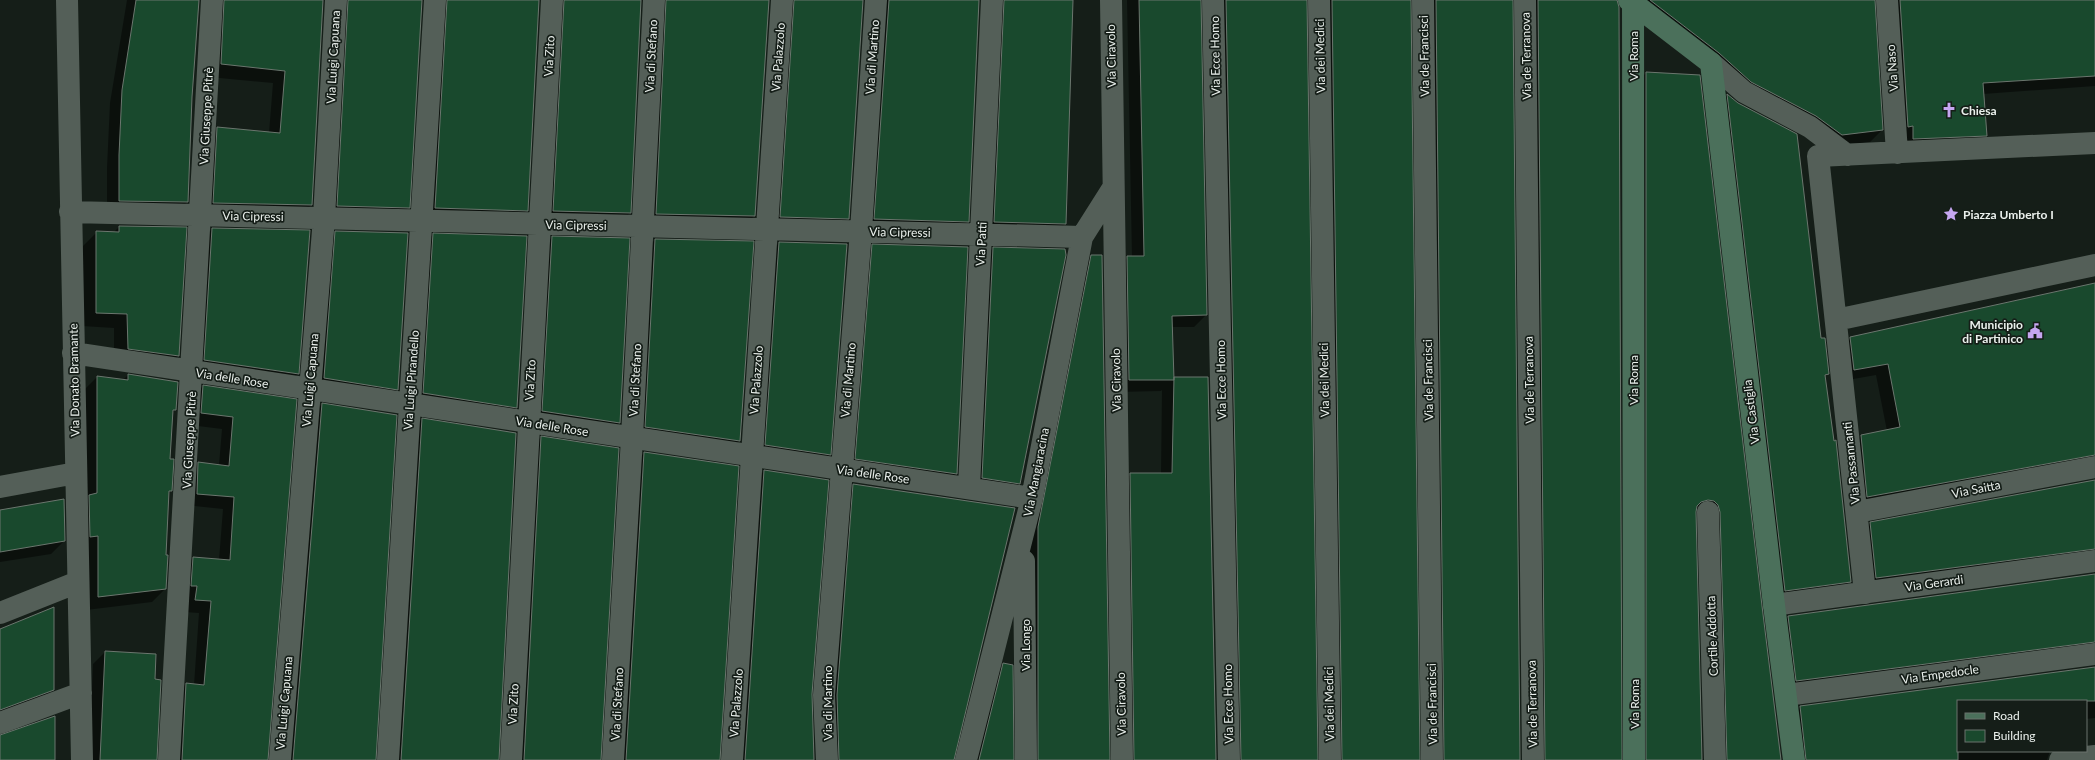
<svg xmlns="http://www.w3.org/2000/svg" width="2095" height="760" font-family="Lato,sans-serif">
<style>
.shadow{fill:#0007}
.building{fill:#19492d;stroke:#6b766e}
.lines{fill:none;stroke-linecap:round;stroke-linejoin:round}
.street{stroke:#545f58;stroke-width:22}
.secondary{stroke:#4b705b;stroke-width:22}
.labels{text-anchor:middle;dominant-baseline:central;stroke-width:3.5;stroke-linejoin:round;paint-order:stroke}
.street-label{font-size:12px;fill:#eaf0ec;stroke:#151e18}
.poi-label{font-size:12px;font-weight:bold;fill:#eaf0ec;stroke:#151e18;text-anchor:start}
</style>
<rect width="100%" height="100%" fill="#151e18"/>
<path class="shadow" d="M127,0H198L191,97L187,202L175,214L107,213V168L110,103Z
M201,0H322L311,205L299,218L201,215L205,140L218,128L269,133L273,83L209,77L207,2Z
M325,0H421L409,207L396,220L325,218L331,2Z
M424,0H538L527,210L515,223L423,221L430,2Z
M541,0H640L630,213L617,225L541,224L547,2Z
M643,0H768L754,216L742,228L644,226L649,2Z
M771,0H862L848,218L836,231L768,229L777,2Z
M865,0H978L968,221L956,234L862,231L871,2Z
M981,0H1072L1065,224L1053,236L982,234L987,2Z
M1127,0H1199L1206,315L1194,327H1171L1173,379L1174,378L1215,760H1123L1119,486L1131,474H1161L1162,390L1161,391L1117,392L1116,269L1128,257H1132Z
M1203,0H1305L1316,760H1230Z
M1309,0H1409L1418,760H1331Z
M1414,0H1511L1519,760H1433Z
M1516,0H1616L1618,7L1620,760H1534Z
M1624,0H1874L1882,130L1870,142L1831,147Z
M1878,0H2095V86L1983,94L1986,135L1974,147L1902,151Z
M1646,73L1699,76L1761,607L1780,760H1716L1702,513L1694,511L1701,760H1635L1634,85Z
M1727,95L1820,339L1828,374L1825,377L1850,581L1841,591L1776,600L1718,104Z
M119,227L186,228L178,356L165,370L114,362V328L82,326L83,246L97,232L113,233Z
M212,229L309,231L298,374L285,386L192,372L200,241Z
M336,232L397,389L388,399L314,388L326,242Z
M433,234L517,407L505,419L412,405L422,246Z
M552,237L619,423L610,432L534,420L543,247Z
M655,240L753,242L739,441L728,452L634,438L643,251Z
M779,243L830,454L819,465L755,456L768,254Z
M873,245L956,474L947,483L847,468L864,255Z
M993,248L1064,250L1027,451L1020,483L1012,491L975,485L986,256Z
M1092,256L1109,760H1027L1026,540L1080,268Z
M2095,284V476L1856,509L1849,448L1861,436L1887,431L1876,375L1842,381L1838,350L1851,338Z
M128,375L175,410L171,414L169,460L171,491L167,494L165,589L152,602L86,610L84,390L97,377L123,380Z
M203,386L296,400L267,760H171L174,696L186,684L194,685L199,613L184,612L181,570L193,558L219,560L223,509L185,505L187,475L199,463L219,465L222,429L190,425L191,398Z
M322,404L396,415L375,760H282L310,416Z
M422,419L498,760H390L410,431Z
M541,437L600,760H513L529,449Z
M644,453L719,760H615L632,465Z
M764,471L811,695L814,760H734L752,483Z
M2095,481V570L1864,590L1858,535L1870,523Z
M854,485L954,760H827L842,497Z
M0,511L64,541L51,554L0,562Z
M2095,575V663L1785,693L1776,629L1788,617Z
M0,630L53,689L41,701L0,717Z
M105,652L154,680L156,760H89L93,664Z
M1004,664L1013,760H970L992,676Z
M2095,668V718L2086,719V701H1958V751H2050L2047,760H1792L1788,719L1800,707Z"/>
<path class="building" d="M136,0H199L192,97L188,202L119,201V155L122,90Z
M224,0H323L312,205L213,203L217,127L280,133L285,71L221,64Z
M348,0H422L410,208L337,206Z
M447,0H539L528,211L435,208Z
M564,0H641L631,213L553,211Z
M666,0H769L755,216L656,214Z
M794,0H863L849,219L780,217Z
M889,0H979L969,222L874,219Z
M1004,0H1073L1066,224L994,222Z
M1139,0H1201L1207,315L1172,316L1174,380H1129L1127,256H1144Z
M1226,0H1307L1318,760H1241Z
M1332,0H1411L1420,760H1342Z
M1436,0H1513L1520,760H1444Z
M1538,0H1617L1619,7L1622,760H1545Z
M1650,0H1875L1883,130L1842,135L1816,116L1751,82L1719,53Z
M1900,0H2095V76L1983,83L1987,136L1913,139V126L1908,127Z
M1646,72L1700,75L1762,606L1781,760H1727L1720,512L1718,505L1714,501L1708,500L1701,502L1697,506L1696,512L1702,760H1646Z
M1727,94L1738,103L1797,134L1821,338H1825L1829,374L1825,375L1834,441L1836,440L1851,582L1785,591Z
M119,226L187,227L179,356L128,349L127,314L96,313V231L119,232Z
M212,228L310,230L299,374L204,360Z
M335,231L408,233L398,390L324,378Z
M433,233L527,236L517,408L423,393Z
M552,236L630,238L620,423L542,411Z
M655,239L754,241L740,441L645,427Z
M779,242L847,244L831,455L765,445Z
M872,244L968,247L957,474L855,459Z
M993,247L1065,249L1066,255L1020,484L982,478Z
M1091,255H1102L1110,760H1038V527Z
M2095,283V455L1867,497L1861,435L1900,427L1888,364L1854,370L1850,337Z
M128,374L178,382L176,410H173L170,459H174L172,491H169L166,555H168L166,589L98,597V536L90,537L89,495L97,493V376L128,380Z
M1174,377H1208L1216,760H1134L1130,473H1172Z
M203,385L297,399L268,760H182L186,683L204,685L211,601L195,600L197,586H191L193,557L230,560L234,497L197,494L198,462L229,466L233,417L201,413Z
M322,403L397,415L376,760H293Z
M422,418L516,433L499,760H401Z
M541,436L619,448L601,760H524Z
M644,452L739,466L720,760H626Z
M764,470L829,480L812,694L814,760H745Z
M2095,480V549L1876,578L1870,522Z
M853,484L1015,508L954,760H839L837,695Z
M64,499L65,541L0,552V510Z
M2095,574V642L1796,681L1788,616Z
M54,607V690L0,710V629Z
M105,651L156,654L155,679L161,680L157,760H100Z
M1003,663L1013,665L1014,760H979Z
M2095,667V701H1958V760H1806L1800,706Z
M55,716V760H0V735Z"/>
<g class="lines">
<path class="street" d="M67,0L82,760
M1111,0L1122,760
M1213,0L1229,760
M1319,0L1330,760
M1423,0L1432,760
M1525,0L1533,760
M1887,0L1897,153
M1711,63L1744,92L1810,127L1847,155
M70,212L1082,237
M1836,320L2095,265
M73,353L1032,498
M0,487L76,473
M969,488L992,0
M1708,512L1715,760
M1857,512L2095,467
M1024,561L1026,760
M1865,593L1818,156L2095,143
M1774,605L2095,561
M0,613L78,582
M1786,695L2095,654
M0,723L81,693
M169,760L212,0
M280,760L324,218L336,0
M388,760L435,0
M511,760L552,0
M613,760L632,438L654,0
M732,760L782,0
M827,760L824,695L861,231L876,0
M966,760L1032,498L1082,237L1113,188
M2060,760L2095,756"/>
<path class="secondary" d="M1629,0L1711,63L1774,605L1794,760
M1633,0L1634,760"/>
</g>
<defs>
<g id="church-bare" transform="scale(1.2)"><path d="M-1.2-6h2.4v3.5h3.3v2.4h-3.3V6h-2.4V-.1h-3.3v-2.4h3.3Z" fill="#c5a6f0" stroke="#151e18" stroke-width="2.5" paint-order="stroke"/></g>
<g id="sight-bare" transform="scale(1.2)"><path d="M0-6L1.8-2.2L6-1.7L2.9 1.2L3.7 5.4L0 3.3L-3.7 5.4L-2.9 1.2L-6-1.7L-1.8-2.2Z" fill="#c5a6f0" stroke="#151e18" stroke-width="2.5" paint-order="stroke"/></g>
<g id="civic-bare" transform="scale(1.2)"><path d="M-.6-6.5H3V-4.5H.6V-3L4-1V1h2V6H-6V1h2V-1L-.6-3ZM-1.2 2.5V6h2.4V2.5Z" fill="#c5a6f0" stroke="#151e18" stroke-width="2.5" paint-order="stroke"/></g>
</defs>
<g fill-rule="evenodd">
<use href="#church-bare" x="1949" y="110"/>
<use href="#sight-bare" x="1951" y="214"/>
<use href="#civic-bare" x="2035" y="331"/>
</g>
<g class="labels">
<g class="street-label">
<text transform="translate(549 56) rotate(-87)">Via Zito</text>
<text transform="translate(651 56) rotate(-87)">Via di Stefano</text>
<text transform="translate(1111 56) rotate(-91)">Via Ciravolo</text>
<text transform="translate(1215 56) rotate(-91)">Via Ecce Homo</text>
<text transform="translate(1320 56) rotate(-91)">Via dei Medici</text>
<text transform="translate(1424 56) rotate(-91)">Via de Francisci</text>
<text transform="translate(1526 56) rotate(-91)">Via de Terranova</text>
<text transform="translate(1633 56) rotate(-90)">Via Roma</text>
<text transform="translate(333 57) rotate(-87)">Via Luigi Capuana</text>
<text transform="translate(778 57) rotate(-86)">Via Palazzolo</text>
<text transform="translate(872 57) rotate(-86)">Via di Martino</text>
<text transform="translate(1892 68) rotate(-94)">Via Naso</text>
<text transform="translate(206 116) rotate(-87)">Via Giuseppe Pitrè</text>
<text transform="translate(253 216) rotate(1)">Via Cipressi</text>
<text transform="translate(576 225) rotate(1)">Via Cipressi</text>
<text transform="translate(900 232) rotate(1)">Via Cipressi</text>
<text transform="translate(981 244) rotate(-87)">Via Patti</text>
<text transform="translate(232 378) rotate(9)">Via delle Rose</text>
<text transform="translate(74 380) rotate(-91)">Via Donato Bramante</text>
<text transform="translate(310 380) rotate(-85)">Via Luigi Capuana</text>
<text transform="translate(411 380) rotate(-86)">Via Luigi Pirandello</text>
<text transform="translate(530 380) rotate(-87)">Via Zito</text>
<text transform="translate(635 380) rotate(-87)">Via di Stefano</text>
<text transform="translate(756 380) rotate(-86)">Via Palazzolo</text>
<text transform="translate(848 380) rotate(-85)">Via di Martino</text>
<text transform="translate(1116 380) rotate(-91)">Via Ciravolo</text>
<text transform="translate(1221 380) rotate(-91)">Via Ecce Homo</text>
<text transform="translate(1324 380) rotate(-91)">Via dei Medici</text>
<text transform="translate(1428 380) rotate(-91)">Via de Francisci</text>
<text transform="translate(1529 380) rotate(-91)">Via de Terranova</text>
<text transform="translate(1633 380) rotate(-90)">Via Roma</text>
<text transform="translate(1751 412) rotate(-97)">Via Castiglia</text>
<text transform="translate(552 426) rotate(9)">Via delle Rose</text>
<text transform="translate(189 440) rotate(-87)">Via Giuseppe Pitrè</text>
<text transform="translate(1851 463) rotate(-96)">Via Passannanti</text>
<text transform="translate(1036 472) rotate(-79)">Via Mangiaracina</text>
<text transform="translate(873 474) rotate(8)">Via delle Rose</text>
<text transform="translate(1976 489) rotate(-11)">Via Saitta</text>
<text transform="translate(1934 583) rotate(-8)">Via Gerardi</text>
<text transform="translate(1712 636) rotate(-92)">Cortile Addotta</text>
<text transform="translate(1025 645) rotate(-90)">Via Longo</text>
<text transform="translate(1940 674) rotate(-8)">Via Empedocle</text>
<text transform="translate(284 703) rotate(-85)">Via Luigi Capuana</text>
<text transform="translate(736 703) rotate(-86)">Via Palazzolo</text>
<text transform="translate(827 703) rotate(-90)">Via di Martino</text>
<text transform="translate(513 704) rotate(-87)">Via Zito</text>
<text transform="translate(617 704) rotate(-87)">Via di Stefano</text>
<text transform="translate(1121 704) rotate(-91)">Via Ciravolo</text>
<text transform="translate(1228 704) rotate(-91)">Via Ecce Homo</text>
<text transform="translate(1329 704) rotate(-91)">Via dei Medici</text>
<text transform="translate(1432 704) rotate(-91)">Via de Francisci</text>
<text transform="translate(1532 704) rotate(-91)">Via de Terranova</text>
<text transform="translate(1634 704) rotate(-90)">Via Roma</text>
</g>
<g class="poi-label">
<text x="1961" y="110">Chiesa</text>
<text x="1963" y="214">Piazza Umberto I</text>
<text x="2023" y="324" text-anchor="end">Municipio<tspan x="2023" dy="14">di Partinico</tspan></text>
</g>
</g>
<rect x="1957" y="700" width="130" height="52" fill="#151e18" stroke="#6a726d"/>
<rect x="1965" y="713" width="20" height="6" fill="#4b705b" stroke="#6a726d"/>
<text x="1993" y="720" font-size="12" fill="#eaf0ec">Road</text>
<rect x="1965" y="730" width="20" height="12" fill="#19492d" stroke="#6a726d"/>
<text x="1993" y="740" font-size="12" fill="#eaf0ec">Building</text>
</svg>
